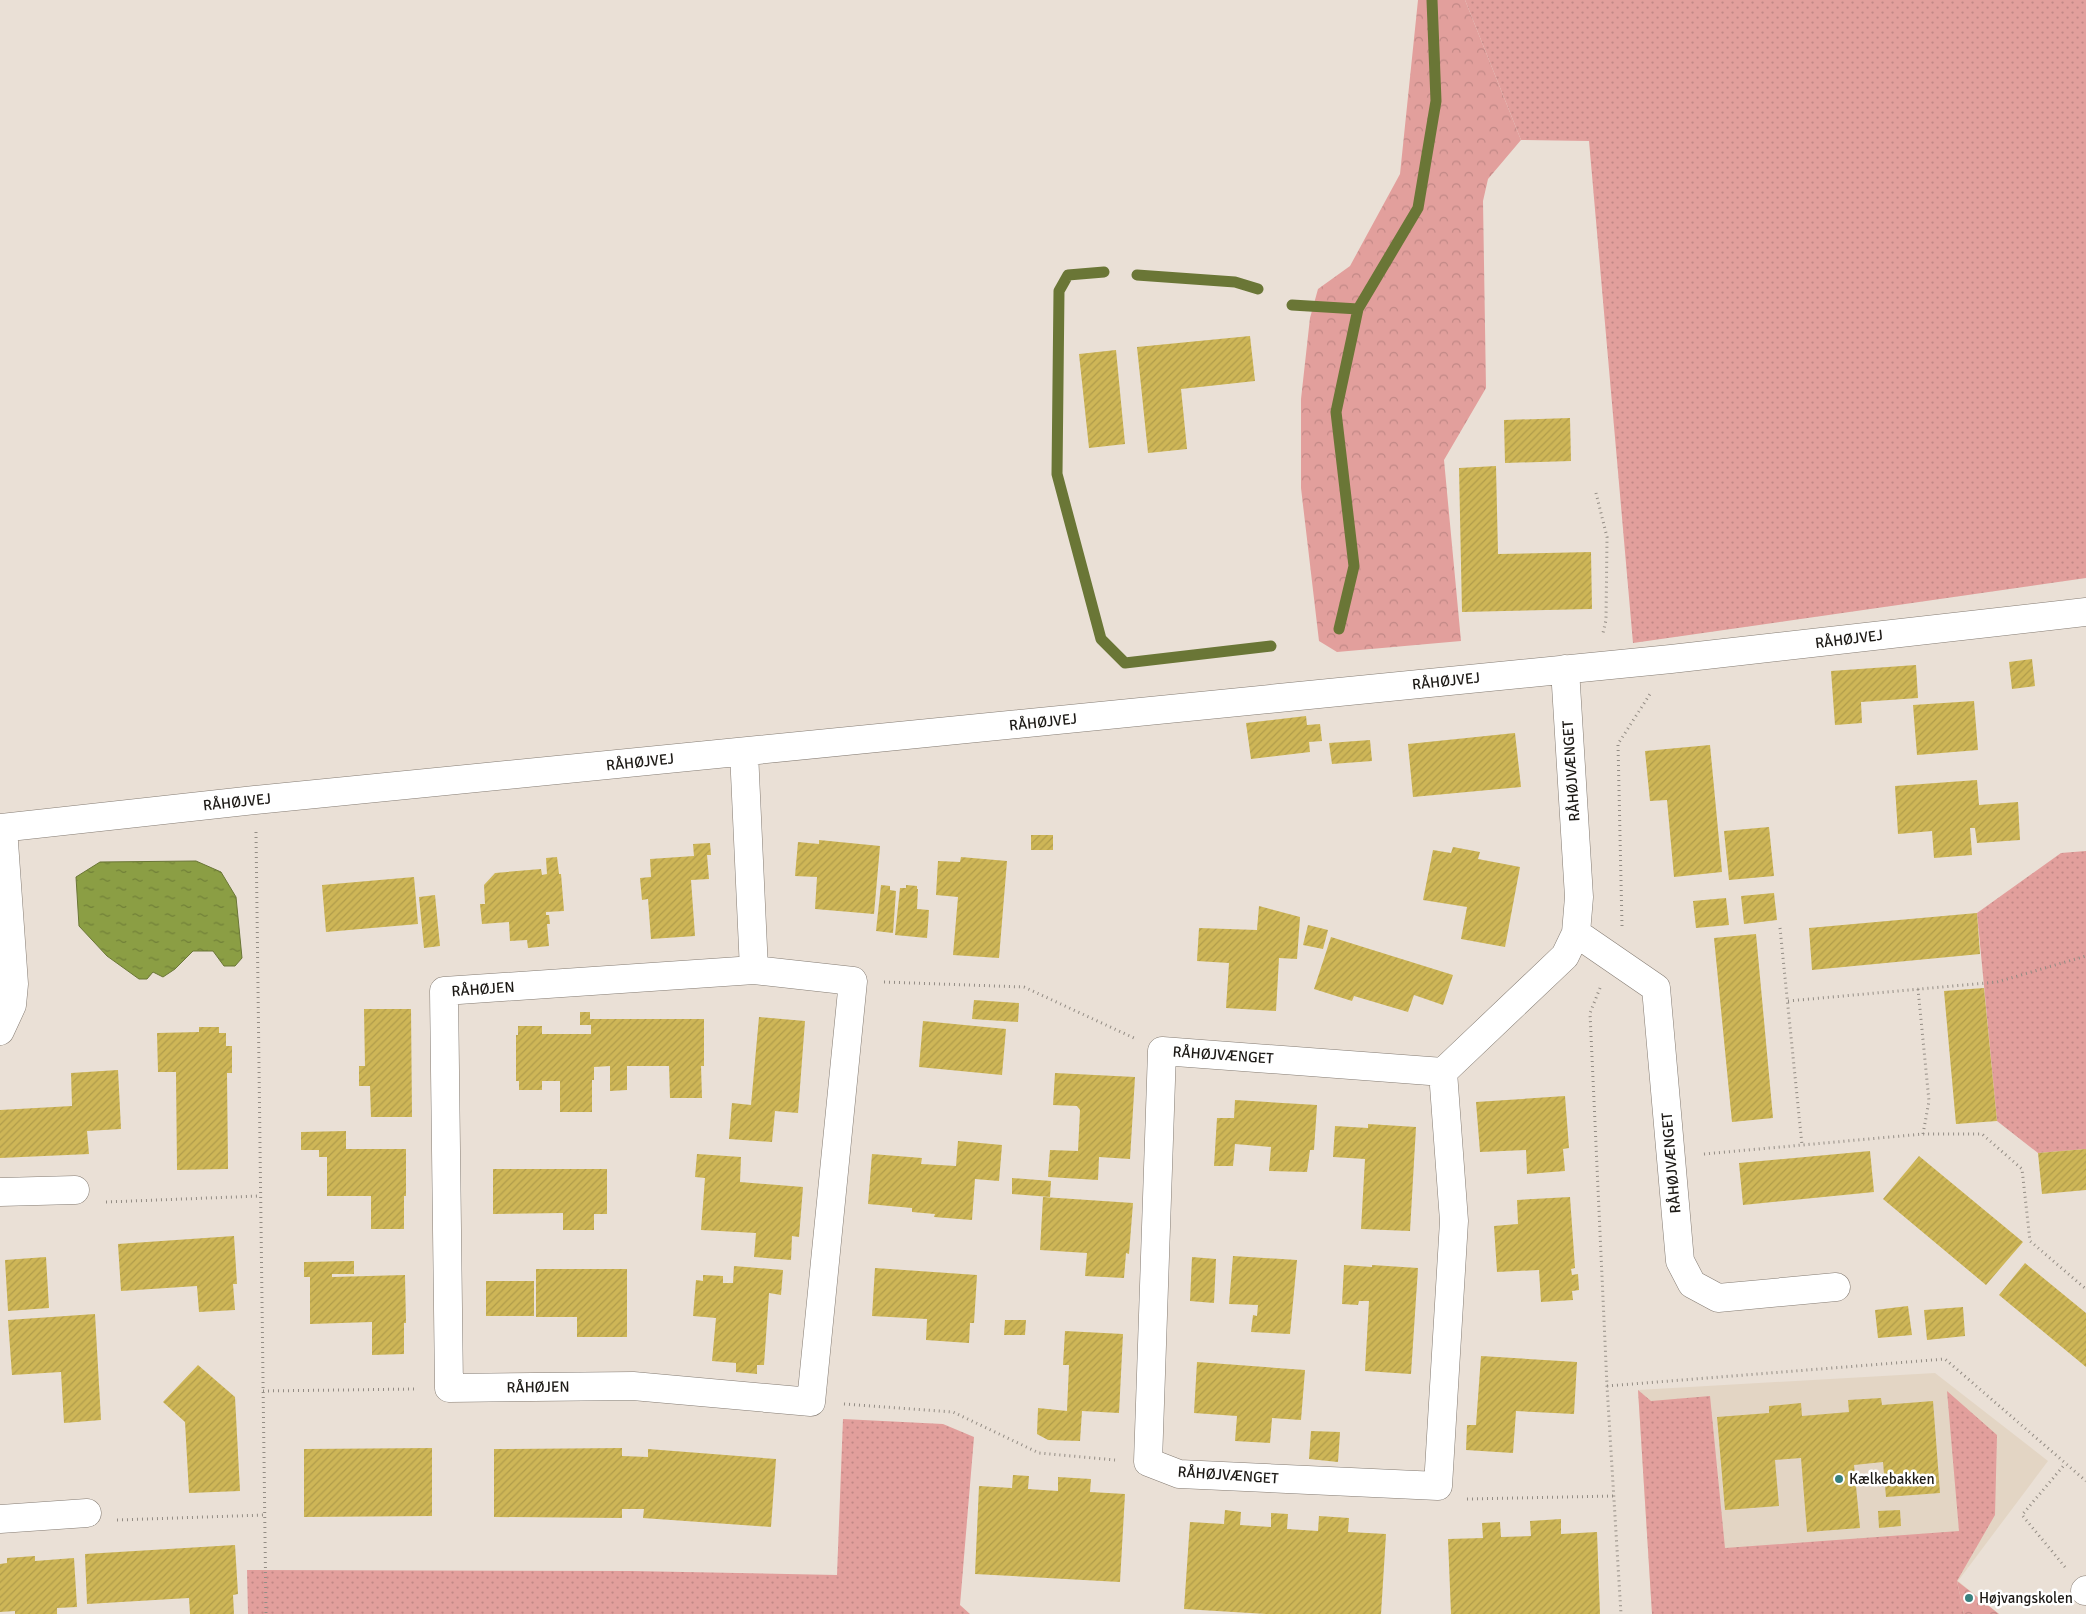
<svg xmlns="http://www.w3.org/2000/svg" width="2086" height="1614" font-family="Signika,sans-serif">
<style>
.built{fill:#e3d5c4}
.green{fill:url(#green-dots)}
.forest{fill:url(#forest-crowns)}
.water{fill:url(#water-ripples);stroke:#6a7636}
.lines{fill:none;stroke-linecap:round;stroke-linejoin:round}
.stream{stroke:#6a7636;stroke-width:11}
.building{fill:url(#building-hatch)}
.street-casing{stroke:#847b72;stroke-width:29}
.path{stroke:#938c84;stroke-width:3;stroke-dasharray:1 4;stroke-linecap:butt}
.street{stroke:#fff;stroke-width:28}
.poi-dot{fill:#38807e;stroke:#fff;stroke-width:2}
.labels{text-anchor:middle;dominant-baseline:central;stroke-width:5;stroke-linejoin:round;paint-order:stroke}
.street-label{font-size:15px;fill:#1c1915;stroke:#fff}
.poi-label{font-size:15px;fill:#1c1915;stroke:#fff;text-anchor:start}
</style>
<defs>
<pattern id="green-dots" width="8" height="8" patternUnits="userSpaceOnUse" patternTransform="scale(1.25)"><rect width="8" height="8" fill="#e29f9c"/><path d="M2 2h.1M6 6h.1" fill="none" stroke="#c18886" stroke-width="1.8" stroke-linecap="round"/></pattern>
<pattern id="forest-crowns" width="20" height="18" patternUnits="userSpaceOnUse" patternTransform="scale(1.25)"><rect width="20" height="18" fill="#e29f9c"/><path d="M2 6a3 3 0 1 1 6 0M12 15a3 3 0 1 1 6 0" fill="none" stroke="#c18886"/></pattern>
<pattern id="water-ripples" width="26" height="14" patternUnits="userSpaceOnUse" patternTransform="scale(1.25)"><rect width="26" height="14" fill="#8b9e44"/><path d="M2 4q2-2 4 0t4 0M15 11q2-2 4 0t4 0" fill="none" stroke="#718038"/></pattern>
<pattern id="building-hatch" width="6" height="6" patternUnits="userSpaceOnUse" patternTransform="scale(1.25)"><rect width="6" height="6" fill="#ceb657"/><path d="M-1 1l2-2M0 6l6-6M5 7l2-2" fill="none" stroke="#b09c4b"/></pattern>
</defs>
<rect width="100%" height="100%" fill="#eae0d6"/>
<path class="built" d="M1935,1373L2048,1461L1958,1581L1999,1614H1652L1638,1390Z"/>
<path class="green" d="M1465,0H2086V578L1633,643L1589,141L1521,140Z
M2086,851V1149L2038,1153L1997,1121L1977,913L2061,853Z
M1638,1390L1651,1401L1710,1396L1725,1548L1959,1531L1947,1391L1997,1435L1995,1515L1957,1581L1964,1614H1652Z
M843,1419L943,1424L974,1437L960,1605L970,1614H248L247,1570L631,1571L837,1575Z"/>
<path class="forest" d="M1418,0H1465L1521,140L1488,179L1483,201L1486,388L1444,460L1461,641L1337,652L1319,641L1301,488V399L1310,318L1318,289L1350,266L1400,174Z
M1957,1581L1999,1614H1964Z"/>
<path class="water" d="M196,861L221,872L236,897L242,958L235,966H224L213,951H193L175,969L163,977L153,972L147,979H139L107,956L79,926L76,877L100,862Z"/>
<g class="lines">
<path class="stream" d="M1104,272L1068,275L1059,291L1057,474L1101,639L1125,663L1271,646
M1137,275L1235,282L1258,289
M1292,305L1358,309
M1339,629L1354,566L1336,412L1358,309L1418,208L1436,101L1432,0"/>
</g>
<path class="building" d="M1250,336L1255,381L1181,389L1187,449L1148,453L1137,347Z
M1116,350L1125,444L1089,448L1079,354Z
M1570,418L1571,461L1505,463L1504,420Z
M1496,466L1498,554L1591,552L1592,609L1462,612L1459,468Z
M2032,659L2035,686L2012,689L2009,662Z
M1916,665L1918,698L1861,702L1862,723L1835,725L1831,671Z
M1974,701L1978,750L1917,755L1913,705Z
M1306,716L1307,725L1320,724L1322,741L1309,742L1310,752L1251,759L1246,723Z
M1515,733L1521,787L1413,797L1408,744Z
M1370,740L1372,761L1332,764L1329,743Z
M1710,745L1722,872L1674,877L1667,800L1650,801L1645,751Z
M1977,780L1979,805L2018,802L2020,840L1977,843L1975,828H1970L1972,855L1934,858L1932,831L1898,834L1895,786Z
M1769,827L1774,876L1729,880L1724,831Z
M1031,835H1053V850H1031Z
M819,840L880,846L874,914L815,909L817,877L795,876L798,842L819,844Z
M710,843L711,855H707L709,879L691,880L695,936L651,939L648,899L642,900L640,878L651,877L650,859L694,856L693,844Z
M1453,847L1480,852L1478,859L1520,867L1505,947L1461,939L1467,907L1423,900L1433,850L1451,853Z
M557,857L559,874H561L564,911L546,912V915H549L550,924H547L549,946L528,948L527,940L510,941L509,922L482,924L480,904H485L484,885L495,873L541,869L542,875L547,874L546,858Z
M961,857L1007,861L999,958L953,955L958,897L936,895L938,861L960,862Z
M414,877L418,924L326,932L322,885Z
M881,885L890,886V890L896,891L893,933L876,931Z
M906,885L917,886V889H918L917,909L929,910L927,938L895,935L900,888H906Z
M1774,893L1777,920L1744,924L1741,896Z
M435,895L440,946L424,948L419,897Z
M1726,898L1729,925L1696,928L1693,901Z
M1259,906L1300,917L1297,959L1279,958L1276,1011L1226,1008L1229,963L1197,961L1199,928L1257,930Z
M1977,913L1980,954L1812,970L1809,928Z
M1308,925L1328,930L1323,949L1303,945Z
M1756,934L1773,1118L1732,1122L1714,938Z
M1331,937L1453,975L1443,1005L1414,995L1408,1012L1354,996L1352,1001L1314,989Z
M1984,988L1997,1121L1956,1124L1944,991Z
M974,1000L1019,1003L1018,1022L972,1019Z
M364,1009H411L412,1117H371L370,1086H359V1066H365Z
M580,1012H590V1019H704V1066H701L702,1098H670L669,1066H627V1090L610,1091V1066L594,1067V1080H592V1112H560V1081H542V1090H519V1081H516V1035H518V1026H542V1034H591V1025H580Z
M759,1017L805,1021L798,1113L775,1111L772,1142L729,1139L732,1103L751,1105Z
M923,1021L1006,1029L1002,1075L919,1067Z
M199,1027H219V1033H226V1046H232V1073H227L228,1169L177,1170L176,1072H158L157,1033L199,1032Z
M118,1070L121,1129L87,1131L89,1154L0,1158V1110L72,1106L71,1073Z
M1055,1073L1135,1077L1130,1159L1099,1157L1098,1180L1048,1177L1050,1150L1078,1151L1080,1110L1077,1106L1053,1105Z
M1565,1096L1569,1148L1563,1149L1565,1171L1527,1174L1526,1150L1480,1152L1476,1102Z
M1235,1100L1317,1105L1314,1150H1310L1307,1172L1269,1171L1271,1147L1235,1144L1233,1166H1214L1217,1118H1234Z
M1368,1124L1416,1127L1410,1231L1361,1229L1365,1159L1333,1157L1335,1126L1368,1128Z
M346,1131V1149H406V1196H404V1229H371V1196H327V1157H319V1150H301V1132Z
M958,1141L1002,1145L999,1181L975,1179L972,1220L934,1217L935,1214L912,1212V1208L868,1204L872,1154L922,1158L921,1164L956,1166Z
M2086,1149V1190L2042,1194L2038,1153Z
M1870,1151L1874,1192L1743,1205L1739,1163Z
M697,1154L741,1157L740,1182L803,1187L799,1237L792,1236L791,1260L754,1257L756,1233L701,1230L705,1178L695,1177Z
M1919,1156L2023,1242L1986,1285L1883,1199Z
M493,1169H607V1214H594V1230H563V1213L493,1214Z
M1012,1178L1051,1181L1050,1197L1012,1194Z
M1043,1197L1133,1203L1129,1254L1126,1253L1124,1278L1085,1276L1087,1253L1040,1250Z
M1570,1197L1575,1268L1571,1269L1572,1275L1578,1274L1579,1290L1572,1291L1573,1300L1541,1302L1539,1270L1497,1272L1494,1226L1518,1224L1517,1200Z
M234,1236L237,1284H233L235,1310L199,1312L197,1286L121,1291L118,1244Z
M1233,1256L1297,1260L1290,1334L1251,1332L1253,1315L1257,1316L1258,1305L1229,1304Z
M46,1257L49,1308L8,1311L5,1260Z
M1192,1257L1216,1259L1214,1303L1190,1301Z
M354,1261V1274H332V1277L405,1275L406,1323H404V1354L372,1355V1322L310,1324V1277H304V1262Z
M2025,1263L2086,1313V1367L1999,1295Z
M1344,1265L1372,1267V1265L1418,1268L1411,1374L1365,1371L1369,1301H1359L1358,1305L1342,1304Z
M734,1266L783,1270L781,1295L769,1293L764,1365H757V1374L736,1372V1363L712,1361L716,1318L693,1316L696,1280L703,1281V1275L723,1276V1283H733Z
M875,1268L977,1275L974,1323H970L969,1343L926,1340L927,1319L872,1316Z
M536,1269H627V1337H577V1317H536Z
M486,1281H534V1316H486Z
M1908,1306L1912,1335L1878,1338L1875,1310Z
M1963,1307L1965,1336L1927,1340L1924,1310Z
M95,1314L101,1420L64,1423L61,1372L12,1375L8,1320Z
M1005,1320H1026L1025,1335H1004Z
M1065,1331L1123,1334L1119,1413L1082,1411L1080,1441L1048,1440L1037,1434L1038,1408L1067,1411L1069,1365H1063Z
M1481,1356L1577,1362L1574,1414L1516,1411L1513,1453L1466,1450L1467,1425H1476Z
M1197,1362L1305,1370L1301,1420L1272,1418L1270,1443L1235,1441L1237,1416L1194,1413Z
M198,1365L235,1397L240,1491L189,1493L185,1422L163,1402Z
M1881,1398L1882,1405L1933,1401L1940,1493L1886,1497L1883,1462L1854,1465L1860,1528L1807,1532L1801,1458L1775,1460L1779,1506L1725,1510L1717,1417L1769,1413V1406L1801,1403L1802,1416L1849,1412L1848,1400Z
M1311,1431L1340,1432L1338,1462L1309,1459Z
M432,1448V1516L304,1517V1449Z
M622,1448V1456L648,1457V1449L776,1459L771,1527L643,1518L644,1509H622V1518L494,1517V1449Z
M1013,1475L1029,1476L1028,1489L1058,1491V1477L1091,1479L1090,1492L1125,1494L1120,1582L975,1574L979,1486L1012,1488Z
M1225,1510L1241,1512L1240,1525L1271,1527V1513L1288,1514L1287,1529L1318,1531L1319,1516L1349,1518L1348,1532L1386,1534L1381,1614H1266L1184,1609L1190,1522L1224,1524Z
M1900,1510L1901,1526L1879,1528L1878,1511Z
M1561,1519V1534L1597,1532L1600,1614H1451L1448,1539L1483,1538L1482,1523L1500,1522L1501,1537L1531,1536L1530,1521Z
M235,1545L238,1594L233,1595L234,1614H190L189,1598L87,1604L85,1554Z
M35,1556V1561L74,1558L77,1607L57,1608V1614H15V1611L0,1612V1564L7,1563V1558Z"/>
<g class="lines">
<g class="street-casing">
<path id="street" d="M744,752L754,970L444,991L449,1388L633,1386L811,1402L853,981L754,970
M0,828L255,800L1671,659L2086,612
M1576,933L1656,988L1680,1261L1692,1284L1718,1298L1836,1287
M0,1031L12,1005L14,984L3,828
M1443,1072L1454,1221L1438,1486L1179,1474L1148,1462L1162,1051L1443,1072L1565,956L1576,933L1579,897L1565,669
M0,1192L75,1190
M0,1519L87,1513
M2085,1591L2086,1590"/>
</g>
<path class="path" d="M1596,493L1607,537L1606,620L1603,633
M256,832L266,1614
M1622,926L1618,744L1650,694
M1780,928L1802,1145
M884,982L1024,987L1134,1038
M1600,988L1590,1013L1607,1386L1621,1614
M1918,989L1929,1101L1923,1134
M1788,1001L1997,982L2086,956
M1704,1154L1923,1134H1982L2022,1169L2030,1241L2086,1289
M106,1202L260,1196
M1607,1386L1945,1359L2086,1481
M263,1391L416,1389
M844,1404L953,1412L1039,1453L1115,1460
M1467,1499L1614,1496
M117,1520L264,1515
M2065,1567L2022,1515L2065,1464"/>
<use href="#street" class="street"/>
</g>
<g class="poi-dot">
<circle cx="1839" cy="1479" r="5"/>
<circle cx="1969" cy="1598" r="5"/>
</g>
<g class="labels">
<g class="street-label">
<text transform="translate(1849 639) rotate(-7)">RÅHØJVEJ</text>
<text transform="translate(1446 681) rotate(-6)">RÅHØJVEJ</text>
<text transform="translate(1043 722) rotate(-6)">RÅHØJVEJ</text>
<text transform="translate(640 762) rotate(-6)">RÅHØJVEJ</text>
<text transform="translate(1571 771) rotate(-94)">RÅHØJVÆNGET</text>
<text transform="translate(237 802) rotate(-6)">RÅHØJVEJ</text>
<text transform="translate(483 989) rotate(-4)">RÅHØJEN</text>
<text transform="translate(1223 1055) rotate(4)">RÅHØJVÆNGET</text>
<text transform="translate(1671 1163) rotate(-95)">RÅHØJVÆNGET</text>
<text transform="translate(538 1387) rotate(-1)">RÅHØJEN</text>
<text transform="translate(1228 1475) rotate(4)">RÅHØJVÆNGET</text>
</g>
<g class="poi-label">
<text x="1849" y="1479">Kælkebakken</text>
<text x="1979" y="1598">Højvangskolen</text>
</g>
</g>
</svg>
